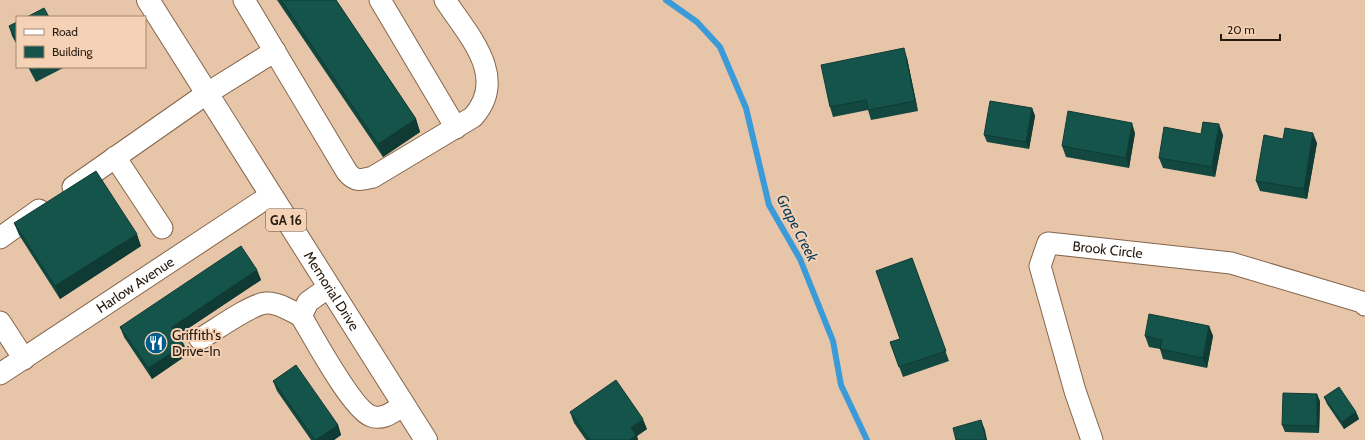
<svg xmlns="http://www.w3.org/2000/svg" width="1365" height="440" font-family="Cabin,sans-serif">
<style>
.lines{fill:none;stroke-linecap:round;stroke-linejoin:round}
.stream{stroke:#3b9ad8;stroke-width:6}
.minor-casing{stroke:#85664c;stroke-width:23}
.major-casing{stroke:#85664c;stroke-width:24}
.minor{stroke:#fff;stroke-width:21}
.major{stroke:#fff;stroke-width:22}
.wall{fill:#124840}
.shaded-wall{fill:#0f3b34}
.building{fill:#15544b;stroke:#0f3b34}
.labels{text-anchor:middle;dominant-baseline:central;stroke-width:4;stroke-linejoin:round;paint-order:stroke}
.shield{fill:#f5d2b5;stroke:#655242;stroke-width:1}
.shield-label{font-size:13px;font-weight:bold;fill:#271b10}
.street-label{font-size:14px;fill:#271b10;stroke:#f5d2b5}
.poi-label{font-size:14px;fill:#271b10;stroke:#f5d2b5;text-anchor:start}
.water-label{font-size:15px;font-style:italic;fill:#073d5c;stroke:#f5d2b5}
</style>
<rect width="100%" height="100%" fill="#e7c5a9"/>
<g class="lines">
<path class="stream" d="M666,0L697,22L720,47L746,108L769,205L800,259L833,341L841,385L867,440"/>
<g class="minor-casing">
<g id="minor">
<path d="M244,0L347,172C355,182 361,180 373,177L473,117C509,77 468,35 445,0"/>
<path d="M380,0L456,128"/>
<path d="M115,157L162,228"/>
<path d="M73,187L206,94L275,51"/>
<path d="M0,238L39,210"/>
<path d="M329,287L308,302L301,316C313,336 352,409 371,416C383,421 394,411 404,405"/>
<path d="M0,322L24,359"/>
<path d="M200,339C214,331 251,304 266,303C278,302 291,311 301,316"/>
<path id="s1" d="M0,374L271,195"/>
<path id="s2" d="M1092,440L1075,391L1040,266L1048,243L1231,263L1362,302L1365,305"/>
</g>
</g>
<g class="major-casing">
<g id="major">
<path id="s3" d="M148,0L426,440"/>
</g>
</g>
<use href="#minor" class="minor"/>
<use href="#major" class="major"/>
</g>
<path class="wall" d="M277,0H336L416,119L420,132L383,157Z
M17,22V45L12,36L9,26Z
M907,58L918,111L871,120L868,110L833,117L830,107Z
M28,67H65L36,82Z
M1032,108L1035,116L1029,149L987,142L984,135Z
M1135,133L1129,168L1066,157L1062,146Z
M1201,134L1223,135L1215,177L1163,168L1159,158Z
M1283,139L1317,143L1307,199L1260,191L1256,181Z
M14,223L141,246L60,299L19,235Z
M912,258L949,361L903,377L890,342L900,339Z
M257,270L261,280L177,336L184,345L187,355L152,379L124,337L120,327Z
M1209,326L1213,336L1207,368L1163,359L1160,349L1149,347L1145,336Z
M273,381L338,425L341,435L334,440H311L277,391Z
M1324,397L1356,412L1359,419L1344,429L1327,404Z
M1320,401L1319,433L1285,432L1282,425Z
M570,412L647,429L637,436L638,440H586L574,423Z"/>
<path class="shaded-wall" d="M904,48L907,58L918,111L915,101Z
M1032,108L1035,116L1029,149L1026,142Z
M416,119L420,132L383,157L378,144Z
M1132,123L1135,133L1129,168L1126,158Z
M1219,124L1223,135L1215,177L1212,167Z
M1313,133L1317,143L1307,199L1304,189Z
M137,234L141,246L60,299L55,286Z
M257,270L261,280L175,337L172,327Z
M1209,326L1213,336L1207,368L1203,358Z
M184,345L187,355L152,379L148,368Z
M1317,394L1320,401L1319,433L1317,426Z
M1356,412L1359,419L1344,429L1342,422Z
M643,419L647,429L637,436L638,440H630L631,427Z
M981,420L985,430L987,440H986Z
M338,425L341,435L334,440H316Z"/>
<path class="building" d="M281,0H336L416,119L378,144Z
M44,8L49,17H27Z
M17,22V42L9,26Z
M904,48L915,101L868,110L866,100L830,107L821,65Z
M30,67H41L32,72Z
M990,101L1032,108L1026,142L984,135Z
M1068,111L1132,123L1126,158L1062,146Z
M1203,122L1219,124L1212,167L1159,158L1164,127L1201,134Z
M1285,128L1313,133L1304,189L1256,181L1264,135L1283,139Z
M96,171L137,234L55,286L14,223Z
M241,246L257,270L172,327L184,345L148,368L120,327Z
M912,258L946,351L899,367L890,342L900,339L876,271Z
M1149,314L1209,326L1203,358L1160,349L1162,340L1145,336Z
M296,365L338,425L316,440H315L273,381Z
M616,380L643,419L631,427L636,435L630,440H590L570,412Z
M1339,387L1356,412L1342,422L1324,397Z
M1283,393L1317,394V426L1282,425Z
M981,420L986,440H956L953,428Z"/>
<defs>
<g id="restaurant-disc" transform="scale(1.15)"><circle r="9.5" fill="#005c8d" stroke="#f5d2b5"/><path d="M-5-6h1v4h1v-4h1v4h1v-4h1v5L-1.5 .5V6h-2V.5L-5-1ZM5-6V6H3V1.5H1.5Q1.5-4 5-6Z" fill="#fff"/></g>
</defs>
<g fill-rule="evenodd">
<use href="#restaurant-disc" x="156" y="343"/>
</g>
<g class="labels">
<rect class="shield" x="266" y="209" width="40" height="22" rx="3"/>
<g class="shield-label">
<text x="286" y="220">GA 16</text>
</g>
<g class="street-label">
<text stroke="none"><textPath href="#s2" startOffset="266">Brook Circle</textPath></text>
<text stroke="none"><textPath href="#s1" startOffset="162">Harlow Avenue</textPath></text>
<text stroke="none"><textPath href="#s3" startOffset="344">Memorial Drive</textPath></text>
</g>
<g class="poi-label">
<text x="172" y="335">Griffith's<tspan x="172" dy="16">Drive-In</tspan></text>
</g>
<g class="water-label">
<text transform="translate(797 228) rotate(63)">Grape Creek</text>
</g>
</g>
<rect x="16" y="16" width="130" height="52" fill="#f5d2b5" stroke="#a38973"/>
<rect x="24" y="29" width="20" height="6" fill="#ffffff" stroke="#a38973"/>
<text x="52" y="36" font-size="12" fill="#271b10">Road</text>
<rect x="24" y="46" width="20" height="12" fill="#15544b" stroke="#a38973"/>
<text x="52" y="56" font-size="12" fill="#271b10">Building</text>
<path d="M1221 34v6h59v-6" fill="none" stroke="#271b10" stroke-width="2"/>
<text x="1227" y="34" font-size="12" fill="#271b10" stroke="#f5d2b5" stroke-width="3" paint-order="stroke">20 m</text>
</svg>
